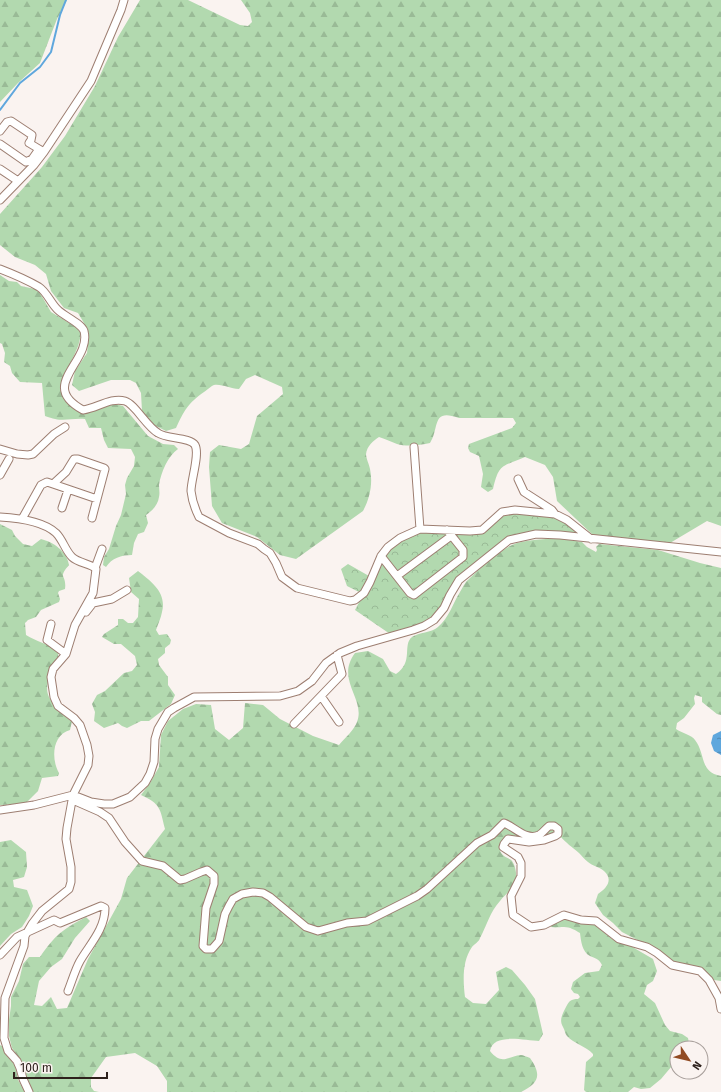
<svg xmlns="http://www.w3.org/2000/svg" width="721" height="1092" font-family="'Fira Sans',sans-serif">
<style>
.forest{fill:url(#forest-firs)}
.park{fill:url(#park-crowns)}
.water{fill:url(#water-ripples)}
.lines{fill:none;stroke-linecap:round;stroke-linejoin:round}
.stream{stroke:#5fa7dd;stroke-width:2}
.street-casing{stroke:#9d7e71;stroke-width:9}
.street{stroke:#fff;stroke-width:7}
</style>
<defs>
<pattern id="forest-firs" width="22" height="20" patternUnits="userSpaceOnUse"><rect width="22" height="20" fill="#b2d9af"/><path d="M5 1l3.5 6h-7zM16 11l3.5 6h-7z" fill="#99ba96"/></pattern>
<pattern id="park-crowns" width="20" height="18" patternUnits="userSpaceOnUse"><rect width="20" height="18" fill="#b2d9af"/><path d="M2 6a3 3 0 1 1 6 0M12 15a3 3 0 1 1 6 0" fill="none" stroke="#99ba96"/></pattern>
<pattern id="water-ripples" width="26" height="14" patternUnits="userSpaceOnUse"><rect width="26" height="14" fill="#5fa7dd"/><path d="M2 4q2-2 4 0t4 0M15 11q2-2 4 0t4 0" fill="none" stroke="#4f88b2"/></pattern>
</defs>
<rect width="100%" height="100%" fill="#faf3f0"/>
<path class="forest" d="M0,0H67L57,19L40,63L18,83L0,102Z
M140,0H188L240,25L248,26L252,22L250,13L241,0H721V526L707,521L670,543L594,536L557,501L553,477L545,465L525,457C501,467 499,464 493,489L488,492L481,487L483,474L479,456L470,452L468,448L469,444L512,428L516,423L513,418H459C431,408 440,427 430,443C420,445 407,447 397,444C391,442 386,439 379,437C373,441 367,446 366,454C366,458 369,464 370,469C373,483 370,498 363,511L296,559L280,555L257,537L222,523L212,506L209,467L210,452L219,445L241,449L249,444L257,416L283,394L282,387L255,375L246,379L239,389C230,389 223,384 214,385C211,386 207,390 204,392C188,403 184,411 176,428L166,431L154,425L142,411L141,393L136,383L130,380H111L79,391L72,385L75,371L87,353L89,334L84,323L78,313L64,308L51,291L46,274L35,265L15,257L0,245V214L42,167L65,136L95,86L118,37Z
M0,275L9,281L17,282L21,286L35,289L40,293L51,312L76,327L81,333C80,339 79,345 76,351C71,364 62,375 60,389L68,404L78,411L85,413L115,404L123,406L148,436L163,444L174,445L178,449C168,456 161,472 159,485C159,489 160,493 159,497C158,505 152,511 146,515L148,523L144,532L138,534L134,543L132,555C121,555 112,558 106,567L103,565L104,557L109,549L116,526L121,515L126,494L125,485L127,478L134,466L135,457L131,449L108,448L104,440L101,428H89L85,419C68,418 63,423 45,416L42,383L20,382L12,373L10,366L4,362L5,353L2,344L0,343Z
M0,524L12,530L15,536L23,544L32,546L41,539C53,542 67,551 69,565C57,579 67,574 65,589L59,591L58,593L60,599L59,602L41,610L36,617L28,620L25,623L26,635C36,642 50,643 58,653C59,661 54,668 51,674C39,699 57,705 72,721L70,730C52,735 51,759 59,773L58,776L42,778L38,791L25,804L0,805Z
M557,538L582,542L587,547L596,552L597,550L596,547L599,544L658,550L700,563L721,568V715L717,714L702,702V697L695,695L694,698L695,704L684,718L677,723L676,729C682,733 692,735 695,740C706,754 699,772 721,776V981L714,980L705,971L692,965H682L673,961L651,947L622,932L613,923L603,915L595,903L598,894C606,889 614,880 604,871C600,867 592,866 588,862C584,859 582,856 579,853C572,847 566,843 560,836L528,839L506,836C500,842 496,850 504,856C507,858 511,859 512,861C515,865 517,874 516,879C515,888 505,894 500,901C490,912 487,925 480,938C479,942 474,944 472,947C462,961 463,981 465,997L473,1003L486,1004L499,990L496,972L506,967L512,970L525,985L535,999L543,1034L539,1041C525,1041 493,1032 490,1051C502,1066 508,1056 521,1055C523,1055 527,1057 530,1058C542,1075 539,1083 521,1092H167V1081L157,1066L135,1053L106,1057L91,1078V1087L94,1091L99,1092H33L27,1078L24,1065L12,1048L9,1036V1020L11,1006V997L19,981L23,964L29,957H40C55,935 63,929 86,917L90,921L75,938L62,959L51,967L39,981L34,1005L42,1006L51,997L57,1009L67,1008L88,959L121,899L127,878L165,829C160,809 161,804 141,795L150,783L159,767L161,735L168,721L183,709L196,704L211,705L215,729L229,740L243,728L245,703L263,705L280,719L313,736L339,745C345,738 354,730 357,722C366,699 335,680 355,653L368,651L383,659L390,671L396,674C414,662 402,645 412,637C419,632 431,633 438,627C449,618 453,603 460,592C463,587 465,582 469,579C479,569 499,551 512,545C525,539 543,540 557,538Z
M138,571C152,582 167,593 162,612C161,618 158,624 156,630L159,635L167,634L171,640L170,644L165,648V653L158,659L159,665L168,677V685L175,695L171,704L149,721H141L127,728L122,726L118,723L104,728L94,721L95,712L92,704L97,695L105,691L124,673L132,671L137,665L135,656L121,644H114L102,637L104,634L118,625V619H123L128,623H133L138,617L139,599L131,592L129,578Z
M11,840L26,852L27,867L24,877L13,880L14,887L27,890L33,906L29,916L22,927L11,934L0,946V842Z
M565,917L594,924L612,939L629,945L653,959L657,971L653,981L647,985L644,994L655,1003L665,1025L670,1031L682,1034L688,1038L689,1043L686,1048H677V1060L661,1079L650,1088L641,1089L634,1087L628,1092H586L584,1090L586,1062L593,1056V1054C586,1046 574,1044 567,1036C565,1034 565,1030 563,1027C559,1020 562,1015 566,1007C569,1001 571,999 578,999L580,997L578,994L574,993L571,989L573,982L585,973L599,971L602,965C599,959 595,958 590,956C582,952 581,941 580,933C575,930 570,927 564,927C559,927 556,928 551,927V923Z
M0,1045L5,1048V1054L15,1065L18,1080L25,1092H0Z"/>
<path class="park" d="M517,512L557,517L588,536L520,537L496,547L474,567L450,595L439,614L424,626L393,636L355,610L386,551L406,536L424,530L482,531L500,514Z
M348,564L369,576L361,593L347,586L341,569Z"/>
<path class="water" d="M721,731V755L714,751L711,743L713,735Z"/>
<g class="lines">
<path class="stream" d="M0,110L20,83L40,67L51,52L60,15L66,0"/>
<g class="street-casing">
<path id="street" d="M0,131L7,122L11,121L32,135L31,140L29,143L44,152
M0,144L26,162L32,159L39,149
M0,169L18,181
M0,200L34,165L44,152L91,81L121,10L124,0
M0,269C13,274 27,280 39,287C47,292 51,304 58,310C64,316 81,323 84,331C92,362 37,385 83,410C97,408 111,397 125,401C135,404 146,426 158,433C166,439 190,437 195,445C200,454 191,480 191,491C192,500 195,509 199,517L229,533L258,544L264,549L270,553L276,563L282,577L297,588L350,601L355,600L364,593L370,582L381,556L388,547L400,538L420,529L470,531L482,530L502,512L515,510L555,514L567,520L591,539
M414,447L420,529
M0,449L17,454L28,455L33,454L54,434L65,427
M74,459H78L104,468L105,469L97,499L53,484L66,472Z
M0,475L9,459
M518,479L524,492L552,510L555,514
M62,508L68,490
M0,517C18,518 43,521 56,533C63,540 65,550 72,557C78,563 92,564 96,569L93,593L75,625L66,654L53,669L51,677L54,697L58,706L74,718L80,725L87,745L89,756L88,765L73,795L67,828L66,839L71,867V882L69,889L42,911L32,924L25,936L24,946L5,998L4,1038L8,1051L17,1061L20,1068L23,1079L29,1092
M92,518L97,499
M22,519L41,485L47,482L53,484
M381,556L410,593L414,595L463,557V550L447,530
M95,568L102,549
M397,576L451,536
M86,612L93,603L112,599L127,590
M51,624L47,640L66,654
M321,696L339,722
M294,724L342,674L337,655
M73,795L75,801L100,812L109,818L125,842L142,861L163,866L180,880L185,879L201,872L207,870L214,876V884L206,908L203,946L206,949H212L219,941L225,914L229,906L233,899L242,894L253,892L263,893L270,897L306,927L318,931L347,923L367,921L417,896L427,889L477,843L492,835L504,823C515,827 526,841 539,835C543,833 545,829 549,826H554L558,829V834L555,836L544,840L529,842L508,839L504,844L503,847L518,857L521,863V876L511,896L513,915L531,927L544,925L564,915L581,920L596,921L619,939L647,947L657,953L672,965L700,971L709,980L719,998L721,1009
M0,810L34,805L73,795L91,802L104,804H113L130,797L145,783L150,774L154,762L155,739L158,729L168,712L174,708L194,697L280,696L298,691L312,681L326,663L340,653L357,646L413,630L424,626L434,620L444,608L450,595L459,580L509,540L536,534L560,535L721,552
M0,955L17,937L54,920L60,923L101,906L105,908C105,929 90,944 80,961C75,970 72,981 68,991"/>
</g>
<use href="#street" class="street"/>
</g>
<g transform="translate(689 1060) rotate(125)"><circle r="19" fill="#faf3f0" stroke="#a89f9b"/>
<path d="M0-3L7 15L0 10L-7 15Z" fill="#914b23"/>
<text y="-6" font-size="11" font-weight="bold" text-anchor="middle" fill="#2e211c">N</text>
</g>
<path d="M14 1072v6h93v-6" fill="none" stroke="#2e211c" stroke-width="2"/>
<text x="20" y="1072" font-size="12" fill="#2e211c" stroke="#faf3f0" stroke-width="3" paint-order="stroke">100 m</text>
</svg>
